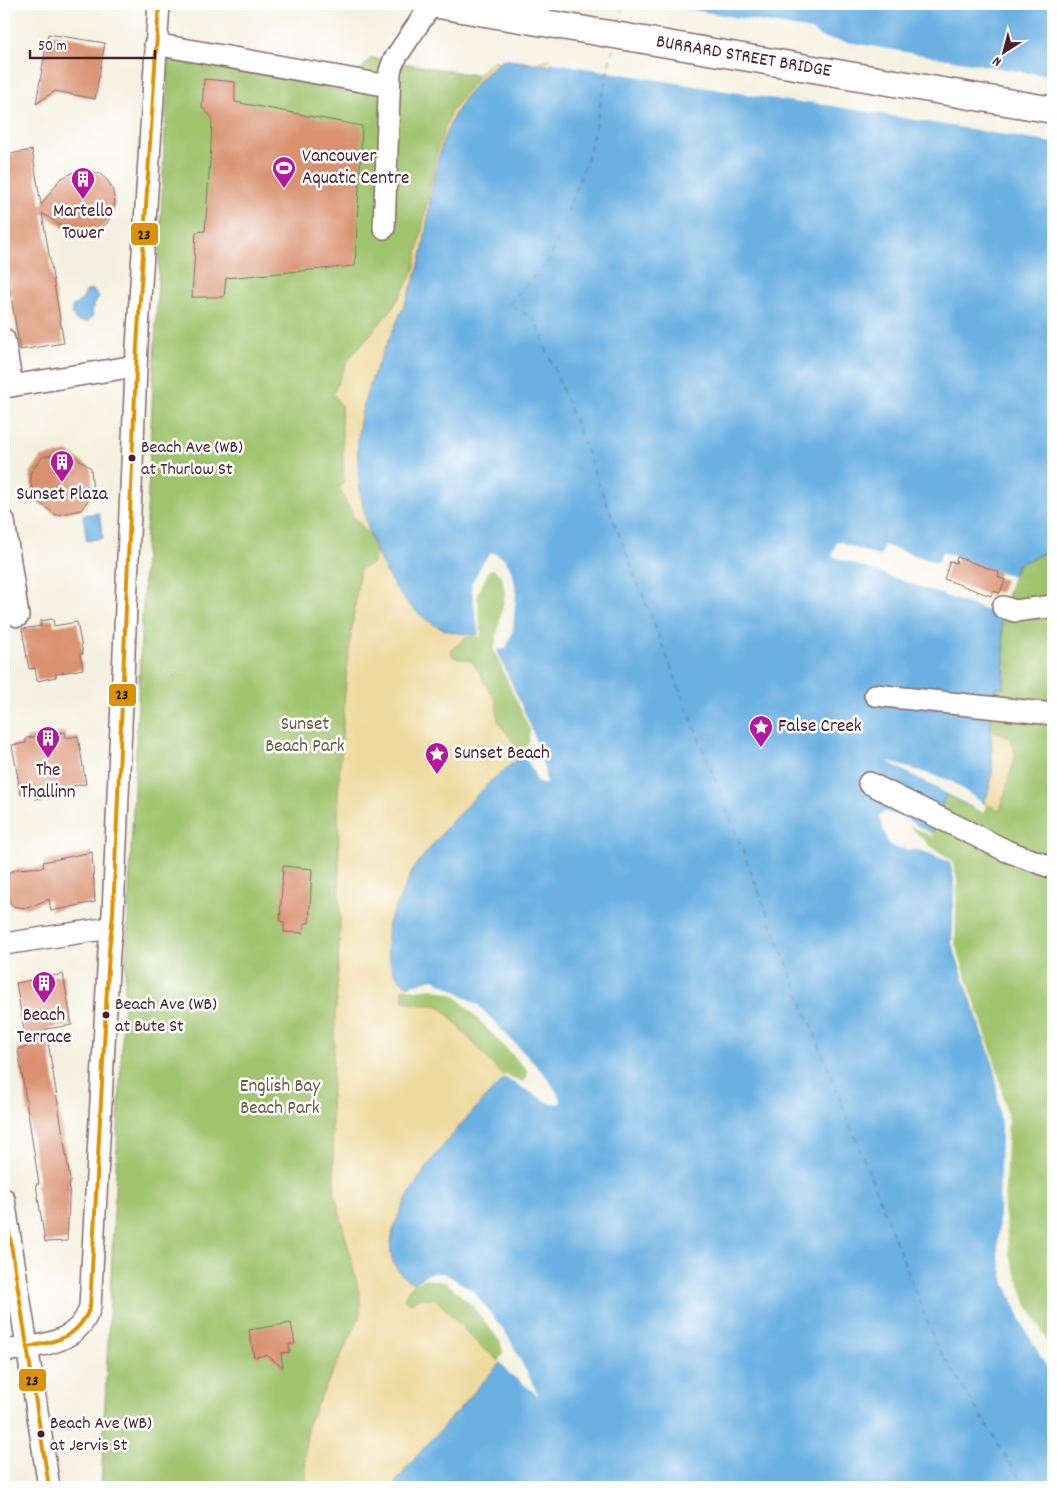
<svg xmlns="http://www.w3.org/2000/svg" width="1057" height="1491" font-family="Dekko,sans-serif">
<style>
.green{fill:#a0c46e;stroke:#75724c}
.sand{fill:#eeda9e;stroke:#9c7c64}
.water{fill:#6bb1e2;stroke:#5a6886}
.pier{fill:#f5f1e0}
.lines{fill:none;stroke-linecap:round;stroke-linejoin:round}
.ferry{stroke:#575974;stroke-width:1;stroke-dasharray:6 5;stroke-linecap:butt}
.building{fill:#d9916f}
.minor-casing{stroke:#86686a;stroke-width:24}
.major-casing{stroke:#86686a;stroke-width:29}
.minor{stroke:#fff;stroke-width:21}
.major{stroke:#fff;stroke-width:26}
.bus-1-casing{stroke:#fff;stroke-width:8}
.bus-1{stroke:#dd9206;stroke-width:4}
.bus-dot{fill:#4a1f2b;stroke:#fff;stroke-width:2}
.labels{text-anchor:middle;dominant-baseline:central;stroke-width:5;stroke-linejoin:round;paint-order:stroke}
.bus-label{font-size:18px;fill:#4a1f2b;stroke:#fff;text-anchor:start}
.street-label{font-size:19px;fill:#4a1f2b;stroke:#fff}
.poi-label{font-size:19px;fill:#4a1f2b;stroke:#fff}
.park-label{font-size:19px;fill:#685942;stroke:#fff}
.line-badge{stroke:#fff;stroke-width:2}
.pale-badge-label{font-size:14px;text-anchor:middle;font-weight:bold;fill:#111}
</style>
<rect width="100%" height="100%" fill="#fff"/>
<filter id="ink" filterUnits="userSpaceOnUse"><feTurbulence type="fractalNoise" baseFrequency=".02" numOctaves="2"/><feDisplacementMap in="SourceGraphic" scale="10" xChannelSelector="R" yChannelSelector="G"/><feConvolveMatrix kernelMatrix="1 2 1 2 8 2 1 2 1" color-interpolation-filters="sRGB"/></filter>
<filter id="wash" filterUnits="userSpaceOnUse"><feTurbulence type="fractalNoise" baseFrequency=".0096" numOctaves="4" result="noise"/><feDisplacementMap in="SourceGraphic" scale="20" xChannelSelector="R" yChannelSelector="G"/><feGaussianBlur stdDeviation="1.12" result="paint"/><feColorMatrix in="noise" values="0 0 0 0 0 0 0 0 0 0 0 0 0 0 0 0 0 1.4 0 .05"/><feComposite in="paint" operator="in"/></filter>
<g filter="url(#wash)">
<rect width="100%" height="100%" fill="#f5f1e0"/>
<path class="green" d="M169,47L341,91L371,58L481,76L475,594L487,568L494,566L504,576L532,729L531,744L433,985L457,994L529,1067L530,1074L424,1276L448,1281L473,1303L502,1340L506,1353L501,1362L392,1487H101Z
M1053,549V1357L1023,1301L1007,1254L912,832L905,824L946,794L994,752L991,730L995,687L1004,688V648L1000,615L1017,565Z"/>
<path class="sand" d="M553,58L471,584L479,635L465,638L451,651L453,657L472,661L496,701L498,721L528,763L478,1006L433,979L402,989L404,1001C417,1006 427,1004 440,1006L505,1078L523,1088L490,1311L432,1273C419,1280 408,1285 404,1300L412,1303L420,1298H435L478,1344L501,1362L483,1487H307L305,1451L308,1423L360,1317V1296L335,1194L331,1102L340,929L338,796L347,665L360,569L372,564L376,554L369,534L353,516L339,488L344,482L341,405L333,394L348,360L393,308L414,271L437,152L450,113L481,72L494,60L518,68Z
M897,721L996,732L1010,737L1016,754L1000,810L980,802Z"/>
<path class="water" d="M564,4H1053V549L1017,565L1000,615L1004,648V688L995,687C993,702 990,717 991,731C993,766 996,778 980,812L946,794L932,834L909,821L905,826L950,862L954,880L952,944L995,1069L1005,1121L1002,1208L1007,1254L1023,1301L1053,1357V1487H392L411,1463L501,1362L506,1353L502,1340L473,1303L448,1281L424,1276L414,1283C337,1247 474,1109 505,1078L523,1085L530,1077L529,1067C507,1046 481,1014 459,995C453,991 440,986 434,985C428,985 421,988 415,987C388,984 385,943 388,923L414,868L452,821L492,780L523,755L531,744L532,729L497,650L508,595L501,570L490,566L475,594L479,635C464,634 448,633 435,625C372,590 348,482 361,416C371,367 401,320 417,272C423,252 426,230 429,209C438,145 449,101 503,59L551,66Z
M92,289L99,296L93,307L92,317L87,322L77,321L72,315V307L83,299L86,292Z
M99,513L103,538L87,541L83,515Z"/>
<path class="pier" d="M562,4H658L811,30L823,38L1053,77V143L809,102L800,103L549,62Z
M837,541L880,557L884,545L938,563L942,552L1013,577L1000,615L832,556Z
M492,552L505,559L513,575L516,592L513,630L506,649L497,650L532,729L544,768L546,784L537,782L532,768L521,753L529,743L530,730L494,650L505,595L502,577L494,569L489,570L477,594L481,636L470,637L479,635L471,584L484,561Z
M886,761L949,780L986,805L983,813Z
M883,812L899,815L934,835L931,836L908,825L928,844L952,861L957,880L955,944L997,1068L1008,1120L1004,1208L1009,1254L1025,1300L1053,1352V1378L1025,1329L1005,1283L998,1253L1001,1127L995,1069L952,944L954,880L950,862L923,851L896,848L888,843L879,817Z
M433,979L458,992L478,1005L547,1077L561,1099L560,1103L552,1104L505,1078L503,1076L505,1075L523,1082L528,1076L526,1069L456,996L433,988L416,990L405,987Z
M432,1273H444L473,1291L508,1336L539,1396L509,1373L499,1361L503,1352L500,1341L471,1304L447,1283L425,1278L413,1285L424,1276Z"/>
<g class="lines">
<path class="ferry" d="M619,23L623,4
M613,48L589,153L550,259L509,304L535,320L936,1344L1025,1487"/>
</g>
<g id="blocks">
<path class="building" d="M48,34L105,43L95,99L55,91L36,104Z
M204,79L235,82V102L362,126L355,266L226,278L224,297H192L196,232L205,231L211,147L212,117L202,108Z
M32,150L41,205L60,179L78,170H89L100,174L108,181L113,191L115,202L113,213L107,223L99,230L88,234L68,231L42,213L64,343L20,350L4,255V155Z
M68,452L91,468L93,494L81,510L56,515L33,498L30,473L42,457Z
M957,557L999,572L998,577L1005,580L1000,593L993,591L991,596L944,579L950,561L956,563Z
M53,619L54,626L77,622L83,654H80L83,669L56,674V677L37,681L35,668L29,669L22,629L41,626L40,621Z
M65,732L66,738L78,736L86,784L73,786L74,793L35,799L34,793L21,795L12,745L26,743V738Z
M92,852L95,902L51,911L49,899L27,908L11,906L6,880L9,879L8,873L17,869L44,867L43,862Z
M283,866L312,869L309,923H305L303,933L284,932V922L280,921Z
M63,974L72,1025L46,1029L70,1179L67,1241L45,1242L36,1184H39L18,1049L27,1047L16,983Z
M291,1323L295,1344H289L290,1352L281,1353L283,1368L267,1355L254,1357L249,1330Z"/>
</g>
</g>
<g filter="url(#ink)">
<use href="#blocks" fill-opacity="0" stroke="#86686a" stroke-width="1"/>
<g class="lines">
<g class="minor-casing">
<path id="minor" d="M155,44L389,86
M384,228L390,71L394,60L431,5L447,8
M4,339L12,386
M4,387L136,366
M4,521L18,616
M1003,607L1015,611L1053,606
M875,695L1053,714
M869,783L1007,851L1053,868
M4,944L110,928
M4,1199L49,1487
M4,1351C37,1346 79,1345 90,1307L109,951L113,914L137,346L159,4"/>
</g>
<g class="major-casing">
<g id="major">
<path id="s1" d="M433,4L1053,110"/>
</g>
</g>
<use href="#minor" class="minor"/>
<use href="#major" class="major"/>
<g class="bus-1-casing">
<path id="bus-1" d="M4,1199L49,1487
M28,1347C58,1341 78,1338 90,1307L109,951L113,914L137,346L159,4"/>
</g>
<use href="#bus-1" class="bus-1"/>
</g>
</g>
<defs>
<g id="stadium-pin" transform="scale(1.25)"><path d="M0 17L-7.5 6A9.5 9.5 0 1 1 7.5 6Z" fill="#b5179e" stroke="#fff"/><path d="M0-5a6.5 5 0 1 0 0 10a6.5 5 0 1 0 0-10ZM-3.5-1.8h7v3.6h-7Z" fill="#fff"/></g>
<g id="building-pin" transform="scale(1.25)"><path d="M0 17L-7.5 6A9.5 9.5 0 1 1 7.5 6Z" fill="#b5179e" stroke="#fff"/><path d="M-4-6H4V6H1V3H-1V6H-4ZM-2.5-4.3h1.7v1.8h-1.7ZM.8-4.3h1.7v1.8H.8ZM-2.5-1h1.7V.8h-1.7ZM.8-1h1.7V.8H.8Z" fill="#fff"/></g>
<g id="sight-pin" transform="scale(1.25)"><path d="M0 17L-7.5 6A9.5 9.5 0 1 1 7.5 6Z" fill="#b5179e" stroke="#fff"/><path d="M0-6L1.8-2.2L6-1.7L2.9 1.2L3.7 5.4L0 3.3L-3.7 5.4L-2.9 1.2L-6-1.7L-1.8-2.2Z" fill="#fff"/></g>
</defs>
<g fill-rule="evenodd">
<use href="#stadium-pin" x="284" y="168"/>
<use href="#building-pin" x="83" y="179"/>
<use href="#building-pin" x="62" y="462"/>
<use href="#sight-pin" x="761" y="727"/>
<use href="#building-pin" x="48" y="738"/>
<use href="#sight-pin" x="437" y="754"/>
<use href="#building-pin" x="44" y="983"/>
</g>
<g class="bus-dot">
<circle cx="132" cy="458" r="4.5"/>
<circle cx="106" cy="1015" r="4.5"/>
<circle cx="41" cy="1434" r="4.5"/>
</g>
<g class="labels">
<g class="bus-label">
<text x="141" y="448">Beach Ave (WB)<tspan x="141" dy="22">at Thurlow St</tspan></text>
<text x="115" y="1005">Beach Ave (WB)<tspan x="115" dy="22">at Bute St</tspan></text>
<text x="50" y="1424">Beach Ave (WB)<tspan x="50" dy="22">at Jervis St</tspan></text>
</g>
<g class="street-label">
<text stroke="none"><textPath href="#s1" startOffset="315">BURRARD STREET BRIDGE</textPath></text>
</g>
<g class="poi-label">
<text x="302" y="157" text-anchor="start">Vancouver<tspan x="302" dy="22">Aquatic Centre</tspan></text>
<text x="83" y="212">Martello<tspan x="83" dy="22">Tower</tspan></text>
<text x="62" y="495">Sunset Plaza</text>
<text x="778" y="727" text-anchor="start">False Creek</text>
<text x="454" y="754" text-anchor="start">Sunset Beach</text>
<text x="48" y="771">The<tspan x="48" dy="22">Thallinn</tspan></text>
<text x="44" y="1016">Beach<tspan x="44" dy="22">Terrace</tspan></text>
</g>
<g class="park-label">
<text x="305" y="725">Sunset<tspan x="305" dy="22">Beach Park</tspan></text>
<text x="280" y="1087">English Bay<tspan x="280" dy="22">Beach Park</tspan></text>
</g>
</g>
<g class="line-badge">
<rect x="130" y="222" width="29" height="24" rx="5" fill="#dd9206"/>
<rect x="108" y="683" width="29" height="24" rx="5" fill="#dd9206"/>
<rect x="18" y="1368" width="29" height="24" rx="5" fill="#dd9206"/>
</g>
<g class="pale-badge-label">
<text x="144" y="239">23</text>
<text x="122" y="699">23</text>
<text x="32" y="1385">23</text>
</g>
<rect width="1057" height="1491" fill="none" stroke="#fff" stroke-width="20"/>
<g transform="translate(1004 52) rotate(216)" stroke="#ffffff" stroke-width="4" paint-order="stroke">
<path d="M0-4L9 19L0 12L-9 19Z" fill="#4a1f2b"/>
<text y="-8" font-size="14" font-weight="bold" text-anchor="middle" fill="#4a1f2b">N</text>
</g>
<path d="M30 50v8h125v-8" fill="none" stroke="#4a1f2b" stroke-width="2.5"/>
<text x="38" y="50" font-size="15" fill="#4a1f2b" stroke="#ffffff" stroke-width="4" paint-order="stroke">50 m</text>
</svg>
